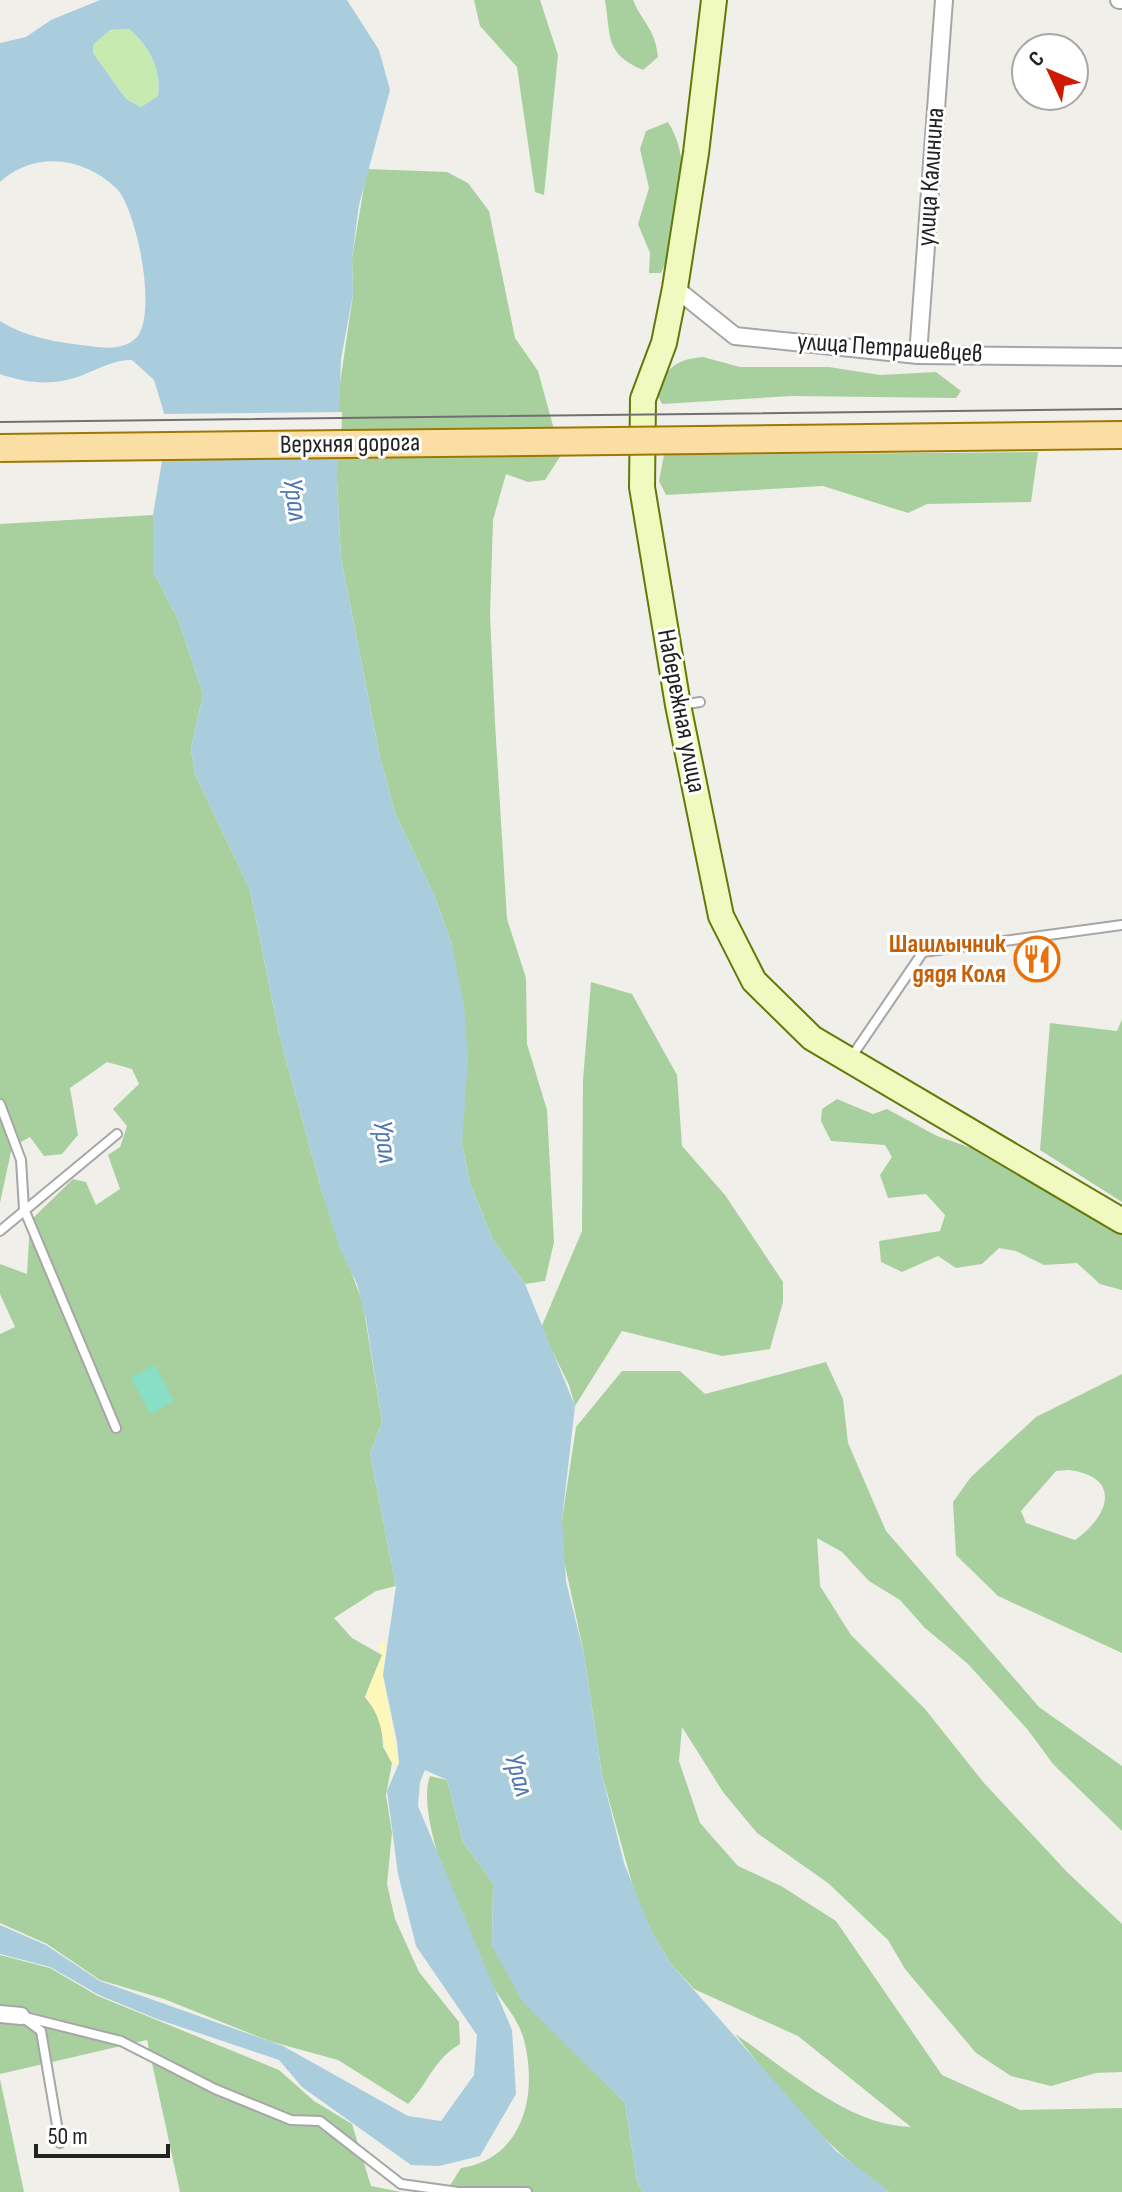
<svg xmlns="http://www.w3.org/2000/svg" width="1122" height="2192" font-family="'Sofia Sans Condensed',sans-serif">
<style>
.grass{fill:#c7eab0}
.forest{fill:#a8d09e;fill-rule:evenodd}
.sand{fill:#fef7ba}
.pitch{fill:#89dec6}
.water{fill:#aacdde;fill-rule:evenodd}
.pier{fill:#f1efe9}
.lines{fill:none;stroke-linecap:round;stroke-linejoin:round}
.service-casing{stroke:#a6a6a6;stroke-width:12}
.minor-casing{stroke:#a6a6a6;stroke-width:20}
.secondary-casing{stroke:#627a07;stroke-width:28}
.primary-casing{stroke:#9c7903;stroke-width:30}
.service{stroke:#fff;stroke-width:8}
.minor{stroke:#fff;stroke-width:16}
.secondary{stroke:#f0f9bf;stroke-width:24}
.primary{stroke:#fbdea4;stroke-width:26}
.tram{stroke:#707070;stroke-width:2}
.primary-bridge-casing{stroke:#9c7903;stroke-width:30;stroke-linecap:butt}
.primary-bridge{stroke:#fbdea4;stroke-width:26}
.labels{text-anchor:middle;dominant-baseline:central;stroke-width:6;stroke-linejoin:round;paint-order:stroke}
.street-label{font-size:26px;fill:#222;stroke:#fff}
.food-label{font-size:26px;font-weight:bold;fill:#c56008;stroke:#fff;text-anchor:end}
.water-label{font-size:28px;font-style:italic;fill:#4e76b1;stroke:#fff}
</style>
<rect width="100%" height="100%" fill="#f1efe9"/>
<path class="grass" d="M129,29C149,46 162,69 158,96L141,107L126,99L93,53V45L110,30Z"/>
<path class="forest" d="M474,0H540L558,55L544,195L535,192L517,67L480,26Z
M605,0H633C643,24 655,28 658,57L643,70C604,54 611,35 605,0Z
M668,122C695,164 681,231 661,273H649L650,253L638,224L649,188L640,149L646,131Z
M367,169L447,172L468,183L489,211L515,338L538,371L561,455L545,480L528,482L506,474L493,520L490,615L495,723L507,919L526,978L527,1044L547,1110L554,1242L545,1281L525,1284L493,1240L470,1183L462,1144L464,1087L452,945L435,897L395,813L380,757L341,558L337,480L338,397L353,295L352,258Z
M703,357L740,367H829L880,375L936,372L961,391L956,398L792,396L662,404L657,394C664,369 676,359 703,357Z
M1038,452L1031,502L927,504L908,513L823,486L666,495L659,481L664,455Z
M153,515V571L178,619L203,694L191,749L195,774L250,890L279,1034L322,1192L363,1304L382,1422L370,1454L396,1586L376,1591L334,1618L352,1638L382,1655L365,1697L381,1716L383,1747L392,1763L386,1795L392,1833L387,1884L395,1919L419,1972L459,2022L460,2044C432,2061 429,2083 408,2104L338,2060L269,2041L164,1999L100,1980L47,1944L0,1923V1334L15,1327L0,1294V1264L27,1274L30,1221L73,1179L86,1182L96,1205L120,1189L108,1155L120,1147L127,1126L113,1109L139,1084L132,1069L107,1062L70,1088L78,1135L62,1154L44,1156L30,1137L12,1147L0,1203V524Z
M591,982L632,994L677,1075L682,1146L725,1195L783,1282V1302L770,1349L722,1356L622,1331L575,1406L569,1385L541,1328L582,1231L583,1080Z
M1122,1019V1202L1040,1150L1050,1023L1117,1031Z
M837,1099L873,1114L887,1109L937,1136L980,1151L1122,1231V1290L1100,1284L1077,1263L1044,1265L1016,1251L999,1248L982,1264L956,1268L938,1256L902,1272L881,1262L879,1241L940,1231L945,1215L926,1194L888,1198L880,1175L892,1157L885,1145L831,1141L821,1121L822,1109Z
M826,1362L843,1399L848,1443L886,1531L1039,1707L1122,1766V1831L1053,1764L1028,1730L967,1663L925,1628L900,1600L869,1581L842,1552L817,1538L820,1586L851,1635L925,1709L984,1783L1068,1873L1122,1924V2072L1096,2073L1051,2086L1011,2076L976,2053L905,1969L888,1940L828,1883L757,1833L723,1792L682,1727L679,1761L700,1823L738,1866L781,1886L836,1921L942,2075L1020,2110L1122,2108V2192H890C828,2151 781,2092 735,2034C786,2068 848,2126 911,2127L798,2036L694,1989L671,1964L651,1931L635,1894L602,1775L584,1654L562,1551V1520L576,1427L622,1371H680L705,1394Z
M1122,1374V1653L998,1596L956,1555L953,1502L971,1477L1036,1417ZM1069,1470C1122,1477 1110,1515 1075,1540L1026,1523L1021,1511L1056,1471Z
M430,1776L447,1780L463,1842L493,1883L492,1946L595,2072L625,2103L637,2181L643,2192H446L461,2168C524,2158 538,2094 524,2040C518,2016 498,1999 488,1977C467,1936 414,1818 430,1776Z
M0,1955L50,1968L98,1996L279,2070L314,2101L352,2124L371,2186L401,2192H180L147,2040L0,2074Z
M0,2079L24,2192H0Z"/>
<path class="sand" d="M386,1641L383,1675L399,1763H392C377,1735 387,1724 365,1697L382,1655L378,1644Z"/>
<path class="pitch" d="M155,1365L174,1401L150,1414L131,1377Z"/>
<path class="water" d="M100,0H347L379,50L390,90L359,205L352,258L353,295L341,359L337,480L341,558L380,757L395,813L435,897L452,945L464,1005L468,1058L462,1144L470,1183L493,1240L525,1284L575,1406L562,1520L566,1581L584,1654L602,1775L624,1863L651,1931L671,1964L836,2151L890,2192H643L637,2181L625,2103L522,2001L492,1946L493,1883L463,1842L447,1780L425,1770L420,1782L418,1806L512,2030L516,2094L480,2156L439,2166L411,2165L302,2087L279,2060L157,2019L99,1995L50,1967L0,1954V1925L46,1945L100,1981L283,2046L408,2116L441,2121L474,2075L477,2035L416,1946L398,1874L387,1791L399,1763L397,1742L383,1675L396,1586L370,1454L382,1422L366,1319L357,1284L340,1249L322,1192L279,1034L250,890L195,774L191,749L203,694L178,619L153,571V515L165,443L164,413L154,380L132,360C114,360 100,368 83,375C55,386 28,384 0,374V321C26,337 51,341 81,345C99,347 120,352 135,339C159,319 137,208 116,188C83,156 34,151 0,182V43L26,37L51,20ZM129,29C149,46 162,69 158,96L141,107L126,99L93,53V45L110,30Z"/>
<path class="pier" d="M342,412L341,453L161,443L160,414Z"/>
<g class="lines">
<g class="service-casing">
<path id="service" d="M681,705L700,702
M850,1059L923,952L1122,925
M0,1104L21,1160L24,1209L116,1428
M0,1231L117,1134
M21,2016L121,2041L215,2089L291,2120L320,2121L401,2184L458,2192H527
M25,2019L41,2031L60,2143"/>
</g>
<g class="minor-casing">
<path id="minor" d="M1119,0H1122
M675,288L735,336L918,355L1122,357
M918,355L944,0
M0,2014L21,2016"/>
</g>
<g class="secondary-casing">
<path id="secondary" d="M714,0L696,153L675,288L664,343L643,399L642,487L678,705L721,916L754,981L812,1038L1122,1221"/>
</g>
<g class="primary-casing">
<path id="primary" d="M700,440L1122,435"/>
</g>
<use href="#service" class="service"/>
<use href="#minor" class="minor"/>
<use href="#secondary" class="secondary"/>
<use href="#primary" class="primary"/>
<path class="tram" d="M0,422L1122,409"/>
<g class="primary-bridge-casing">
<path id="primary-bridge" d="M0,448L700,440"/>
</g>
<use href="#primary-bridge" class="primary-bridge"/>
</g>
<defs>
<g id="restaurant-ring" transform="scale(2.3)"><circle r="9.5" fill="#fff" stroke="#e8710a" stroke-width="1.5"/><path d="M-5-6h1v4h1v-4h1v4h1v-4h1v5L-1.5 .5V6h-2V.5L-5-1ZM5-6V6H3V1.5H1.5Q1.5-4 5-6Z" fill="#e8710a"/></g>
</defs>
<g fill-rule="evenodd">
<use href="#restaurant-ring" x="1037" y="959"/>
</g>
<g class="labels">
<g class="street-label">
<text transform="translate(931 177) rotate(-86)">улица Калинина</text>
<text transform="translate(890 348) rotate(4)">улица Петрашевцев</text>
<text transform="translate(350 444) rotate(-1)">Верхняя дорога</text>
<text transform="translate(681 711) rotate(79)">Набережная улица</text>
</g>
<g class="food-label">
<text x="1006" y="944">Шашлычник<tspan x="1006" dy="30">дядя Коля</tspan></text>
</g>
<g class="water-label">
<text transform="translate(295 500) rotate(82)">Урал</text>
<text transform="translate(385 1142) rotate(82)">Урал</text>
<text transform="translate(519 1775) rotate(74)">Урал</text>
</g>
</g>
<g transform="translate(1050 72) rotate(314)"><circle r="38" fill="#ffffff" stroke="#a7a7a7" stroke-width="2"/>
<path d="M0-6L14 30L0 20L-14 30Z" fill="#d01803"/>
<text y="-12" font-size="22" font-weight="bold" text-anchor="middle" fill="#222222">С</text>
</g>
<path d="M36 2144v12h132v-12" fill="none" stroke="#222222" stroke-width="4"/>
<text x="48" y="2144" font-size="24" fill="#222222" stroke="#ffffff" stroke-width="6" paint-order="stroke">50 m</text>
</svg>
